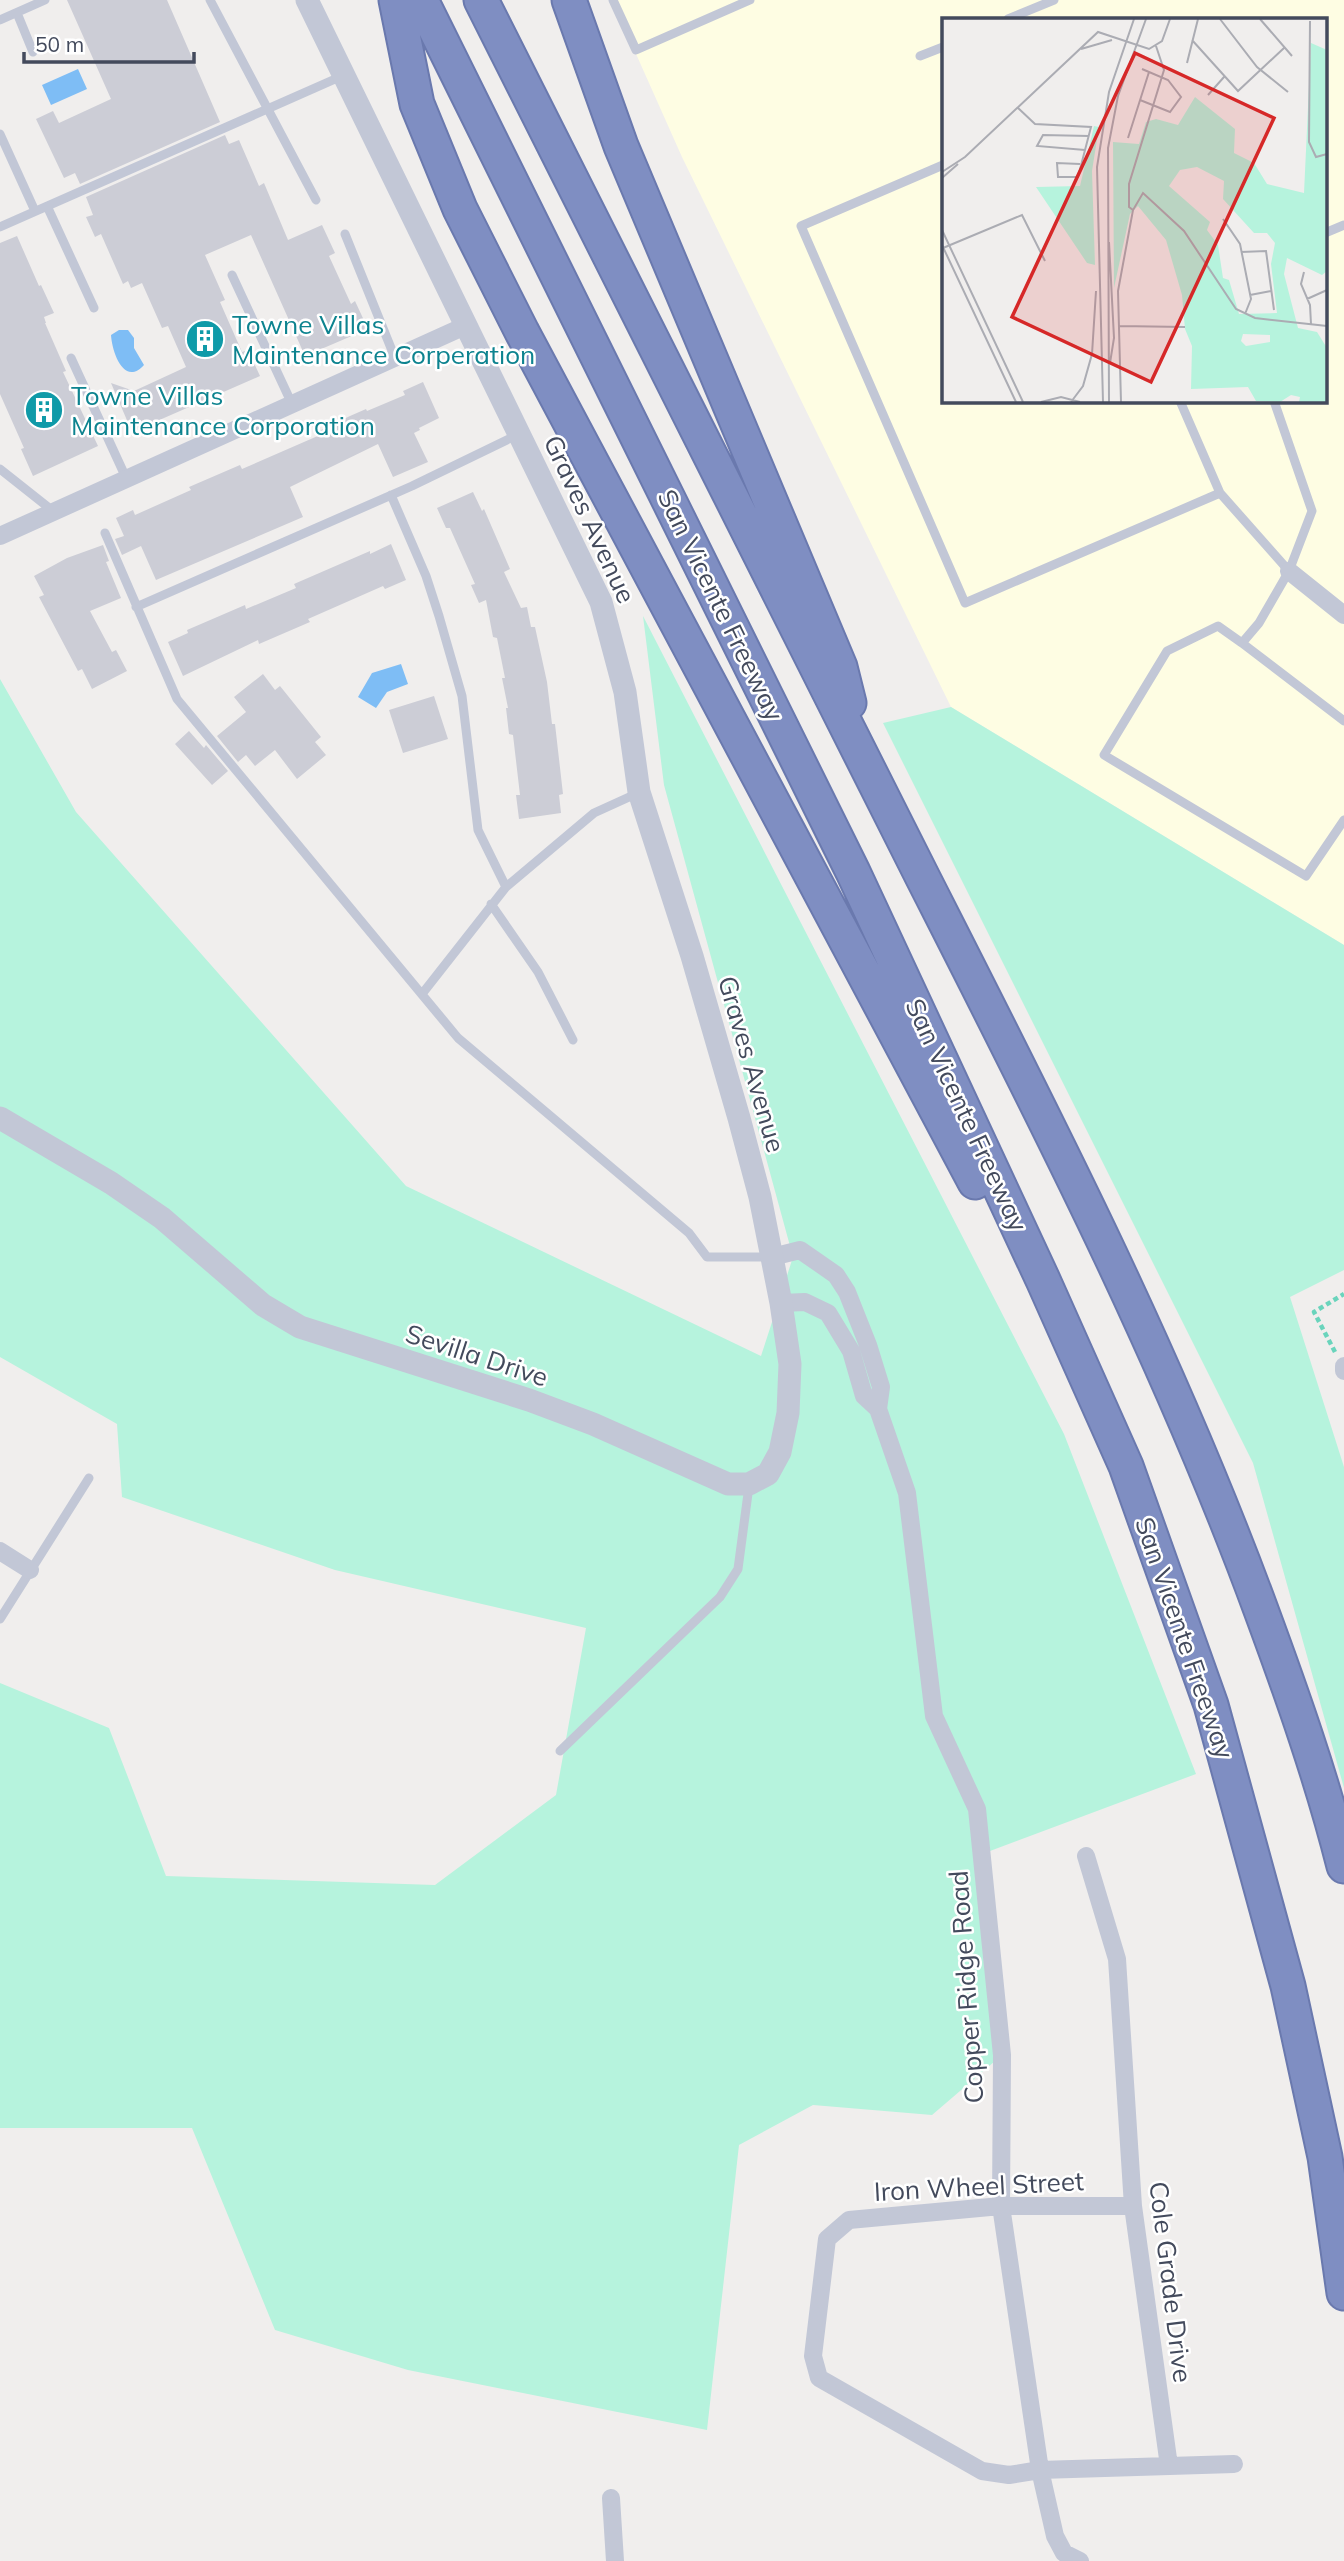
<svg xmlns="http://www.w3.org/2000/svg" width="1344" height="2561" font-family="Mulish,sans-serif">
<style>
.commercial{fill:#fefde3;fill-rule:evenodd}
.green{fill:#b6f3dd}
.water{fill:#7ebdf5}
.building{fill:#cccdd6}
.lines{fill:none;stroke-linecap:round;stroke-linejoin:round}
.motorway-casing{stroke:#6a79ae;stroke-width:37}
.path{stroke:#6ad4bc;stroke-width:4.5;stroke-dasharray:5 3.5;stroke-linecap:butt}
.service{stroke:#c2c7d6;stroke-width:9}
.minor{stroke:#c2c7d6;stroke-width:18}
.tertiary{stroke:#c2c7d6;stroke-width:23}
.motorway{stroke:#7f8ec2;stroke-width:33}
.labels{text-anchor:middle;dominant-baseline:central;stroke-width:5;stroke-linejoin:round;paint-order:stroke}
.culture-label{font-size:26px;fill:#0d838f;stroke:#fff;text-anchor:start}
.street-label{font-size:26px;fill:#434a5c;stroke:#fff}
.inset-road{fill:none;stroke:#abacb3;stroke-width:2}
.view{fill:#d62828;fill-opacity:0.15;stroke:#d62828;stroke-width:3.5}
.inset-edge{fill:none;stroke:#434a5c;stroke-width:3.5}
</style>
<rect width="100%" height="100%" fill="#f0eeed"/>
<path class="commercial" d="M612,0H1344V945L951,707L682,157ZM943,19H1325V401H943Z"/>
<path class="green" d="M643,616L1064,1434L1196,1774L982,1854L1002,2055L932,2115L813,2105L739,2145L707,2430L408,2370L275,2330L192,2128H0V1683L109,1728L166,1876L435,1885L556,1795L586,1628L335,1570L122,1497L117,1424L0,1357V679L76,812L406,1186L761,1356L793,1257L664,785Z
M951,707L1344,945V1270L1290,1297L1344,1467V1788L1253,1463L883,723Z"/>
<path class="water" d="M78,69L87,89L51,105L42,85Z
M119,330H128L134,338V348L144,365C124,387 112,352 111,335Z
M401,664L408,684L387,692L376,708L358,697L372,673Z"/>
<path class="building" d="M67,0H167L220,122L80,184L75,173L64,178L36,119L53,111L59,123L111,99Z
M225,135L229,144L239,140L259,186L264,183L288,240L322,225L335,253L329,256L351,304L355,301L368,329L305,356L251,235L205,255L225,300L220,302L242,352L248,350L260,376L132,432L111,383L134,391L186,367L168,326L162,328L142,283L131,288L128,281L123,284L101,234L95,237L86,217L93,215L86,197Z
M17,236L39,286L41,285L54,313L44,317L46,323H45L66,371L63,372L98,446L33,476L21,449L24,448L0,394V243Z
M423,382L439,418L419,428L420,430L414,433L428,462L393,477L378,444L290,487L303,517L156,580L141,546L122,555L115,539L124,536L116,518L133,510L135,515L191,490L189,487L240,465L242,469L320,435L319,431L350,416L366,409L367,411L405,395L403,391Z
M473,492L482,511L484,509L510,569L504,572L521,608L527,607L531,627H535L547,682L552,724H555L563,794L559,795L561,813L519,819L516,795H520L513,735L509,734L506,708H508L502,678H505L497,638L493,637L486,600L479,603L471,585L475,584L450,528H446L437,508Z
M391,544L406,580L385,589L383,586L308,619L310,622L259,644L258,640L183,676L168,642L188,633L187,630L245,605L246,609L296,588L294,584L370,551V554Z
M103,545L109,561L106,562L121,598L90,611L112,652L116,650L127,671L92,689L82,669L78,671L39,597L44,595L34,576L67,558Z
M263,674L275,690L280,686L321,737L315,742L326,755L297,779L275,750L255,766L246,755L238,762L217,736L246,712L234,697Z
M434,696L448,739L403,753L389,710Z
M189,731L204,748L206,745L228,771L212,785L175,744Z"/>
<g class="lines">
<g class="motorway-casing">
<path id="motorway" d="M396,0L417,104L460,209L522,332L975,1182
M421,0L853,872L1043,1280L1126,1466L1211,1705L1288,1986L1325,2157L1344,2293
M481,0C627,293 773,586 923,878C1045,1118 1168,1357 1261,1610C1292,1694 1322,1779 1344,1866
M569,0L621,146L840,667L849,703"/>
</g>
<path class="path" d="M1335,1352L1314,1312L1344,1294"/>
<path class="service" d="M210,0L316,200
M613,0L636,50L750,0
M17,13L33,52
M1008,19L1054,0
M0,20L45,0
M920,56L943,47
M0,134L35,211
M943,165L801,226L965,603L1220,493
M47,206L94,308
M0,227L342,76
M1325,233L1344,225
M345,234L395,358
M232,275L292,404
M71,358L127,480
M1180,401L1220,493L1289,571
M1274,401L1312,511L1289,571L1259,623L1242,643L1344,721
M0,469L53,511
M391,495L426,576L439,616L462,696L478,830L506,887
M105,533L177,699L458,1038L689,1233L707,1257H771
M136,607L412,486L517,435
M1242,643L1218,626L1167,651L1104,755L1306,876L1344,820
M491,904L538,972L573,1040
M422,994L506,887L594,813L638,793
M0,1619L89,1478
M560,1751L720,1597L738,1569L749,1486"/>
<path class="minor" d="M0,536L465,326
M1289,571L1344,615
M772,1257L800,1250L836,1275L847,1292L868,1345L881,1387L878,1409
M781,1303L805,1302L828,1313L851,1351L864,1396L878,1409L907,1493L934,1716L977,1809L1002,2055L1001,2206L1040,2470L1055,2536L1064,2553L1080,2561
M1344,1366V1371
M0,1551L30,1570
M1086,1856L1117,1959L1133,2206L1169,2466
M1133,2206H1001L849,2220L827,2239L813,2356L819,2378L982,2471L1009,2475L1040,2470L1234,2464
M611,2498L615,2561"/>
<path class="tertiary" d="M0,1118L111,1183L162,1218L263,1305L300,1327L529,1400L593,1424L728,1484H749L768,1474L780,1452L788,1413L790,1364L781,1303L760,1197L739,1118L692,956L639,792L625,692L601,602L307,0"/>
<use href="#motorway" class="motorway"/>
</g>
<defs>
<g id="building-disc" transform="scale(2.0125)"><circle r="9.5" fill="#0f9aa8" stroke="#fff"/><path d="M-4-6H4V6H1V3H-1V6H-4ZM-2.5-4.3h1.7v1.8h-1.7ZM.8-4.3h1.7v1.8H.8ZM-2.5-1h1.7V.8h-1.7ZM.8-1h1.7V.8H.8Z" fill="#fff"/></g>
</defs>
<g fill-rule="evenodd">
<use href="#building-disc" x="205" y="339"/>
<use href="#building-disc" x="44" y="410"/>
</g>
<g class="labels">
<g class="culture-label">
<text x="232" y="324">Towne Villas<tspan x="232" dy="30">Maintenance Corperation</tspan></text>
<text x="71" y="395">Towne Villas<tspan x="71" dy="30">Maintenance Corporation</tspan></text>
</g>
<g class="street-label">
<text transform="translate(590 519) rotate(65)">Graves Avenue</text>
<text transform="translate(721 605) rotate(64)">San Vicente Freeway</text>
<text transform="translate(752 1064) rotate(74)">Graves Avenue</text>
<text transform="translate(967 1115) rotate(65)">San Vicente Freeway</text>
<text transform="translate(477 1355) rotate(18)">Sevilla Drive</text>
<text transform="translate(1185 1638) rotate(71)">San Vicente Freeway</text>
<text transform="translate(966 1987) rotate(-94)">Copper Ridge Road</text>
<text transform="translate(979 2186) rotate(-3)">Iron Wheel Street</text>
<text transform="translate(1171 2282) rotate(83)">Cole Grade Drive</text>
</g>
</g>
<g transform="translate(942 18)">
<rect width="385" height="385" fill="#f0eeed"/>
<path d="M369,25L385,32V253L380,257L345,240L342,256L356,310L375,314L385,330V384H357L358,379L349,377L338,384L314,383L306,369L249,371L250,328L243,311L240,277L224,222L196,188L188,196L172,270L171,124L197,126L204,104L214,101L236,107L253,79L293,111L292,135L312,145L325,166L362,175ZM255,149L282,163L281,181L312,215H325L333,225L329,246L335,295L297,296L287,262L281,260L276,227L265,212L268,204L227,168L238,152ZM301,316L328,317V324L304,328L299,323ZM152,108L157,109L150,153L153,247L145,245L94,169L138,168Z" fill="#b6f3dd" fill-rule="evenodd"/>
<path class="inset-road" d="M278,1L315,49L346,74M318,1L350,38M368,3L367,124L374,139L385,136M250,22L296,73L342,30M139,31L170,22M245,45L256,1M266,77L282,59M198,82L228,94L239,79L226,62L200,51M75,89L93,106L149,109L136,159H116L115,145L138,146M186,120L207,54M143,132L95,128L101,117L147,118M0,154L23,139L156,14L207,31L220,23L228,1M0,160L16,146M191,192L187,189V166L222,52L214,28M281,201L298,226L309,281L303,296M0,212L81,384M167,224L172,320L168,345M0,227L74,384M1,230L80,197L103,243M299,234L324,233L332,292M362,254L359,266L368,287L369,306M308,277L329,273M365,281L385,272M177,308L243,309M99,384L119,379L138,384M129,384L141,368L150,336L154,273M161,384L155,149L167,74L192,1M167,384L166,130L176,78L204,1M179,384L176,273L191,192L201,175L242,213L294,291L313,300L385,308"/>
<path class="view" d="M193,35L332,100L209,364L70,299Z"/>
<rect width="385" height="385" class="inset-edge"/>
</g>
<path d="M24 52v10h170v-10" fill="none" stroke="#434a5c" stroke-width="3.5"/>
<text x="35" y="52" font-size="21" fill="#434a5c" stroke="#ffffff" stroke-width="5" paint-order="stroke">50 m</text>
</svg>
